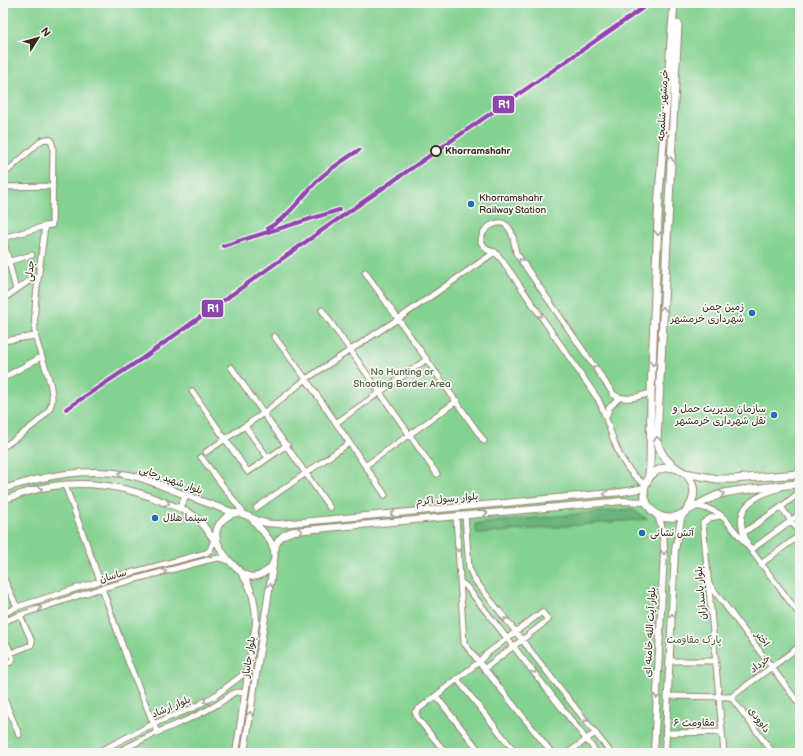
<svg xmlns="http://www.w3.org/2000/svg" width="803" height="756" font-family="'Balsamiq Sans','Playpen Sans Arabic',sans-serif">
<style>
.green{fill:#84d291;stroke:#607e58}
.forest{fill:#6bb47b;stroke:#536f4c}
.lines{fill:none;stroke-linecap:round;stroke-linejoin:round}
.minor-casing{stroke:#97826e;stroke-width:7}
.major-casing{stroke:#97826e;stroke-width:8}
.highway-casing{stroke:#97826e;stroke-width:9}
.minor{stroke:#fff;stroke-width:5}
.major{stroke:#fff;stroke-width:6}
.highway{stroke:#fff;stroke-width:7}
.rail-1-casing{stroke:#f6f6f2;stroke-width:7}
.rail-1{stroke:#8e44ad;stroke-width:4}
.oneway{stroke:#a79f9a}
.stop-dot{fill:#f6f6f2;stroke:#3b2a1e;stroke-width:2}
.poi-dot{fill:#1f6fb2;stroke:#f6f6f2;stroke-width:1.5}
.labels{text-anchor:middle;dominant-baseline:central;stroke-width:3.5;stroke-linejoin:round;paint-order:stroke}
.street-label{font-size:10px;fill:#3b2a1e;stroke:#f6f6f2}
.stop-label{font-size:10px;font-weight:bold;fill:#3b2a1e;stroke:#f6f6f2;text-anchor:start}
.poi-label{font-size:10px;fill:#3b2a1e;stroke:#f6f6f2;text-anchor:start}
.park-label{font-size:10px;fill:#515c40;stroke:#f6f6f2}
.line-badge{stroke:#f6f6f2;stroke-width:1.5}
.badge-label{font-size:11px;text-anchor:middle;font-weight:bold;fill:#fff}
</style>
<rect width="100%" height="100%" fill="#f6f6f2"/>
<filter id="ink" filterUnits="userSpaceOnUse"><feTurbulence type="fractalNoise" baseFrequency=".025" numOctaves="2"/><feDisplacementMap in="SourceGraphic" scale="8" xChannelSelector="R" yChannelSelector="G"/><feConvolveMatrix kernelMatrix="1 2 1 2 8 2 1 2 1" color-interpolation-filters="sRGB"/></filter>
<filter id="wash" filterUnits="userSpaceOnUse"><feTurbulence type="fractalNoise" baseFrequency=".012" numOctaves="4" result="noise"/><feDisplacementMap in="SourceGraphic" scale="16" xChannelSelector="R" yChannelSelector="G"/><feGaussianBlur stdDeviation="0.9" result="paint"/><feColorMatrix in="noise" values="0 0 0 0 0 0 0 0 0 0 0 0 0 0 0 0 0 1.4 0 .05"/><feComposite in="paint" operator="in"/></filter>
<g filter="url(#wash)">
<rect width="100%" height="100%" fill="#f3dbbf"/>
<path class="green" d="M3,3H800V753H3Z"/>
<path class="forest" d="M631,509L647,519L477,534L475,524Z"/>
</g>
<g filter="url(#ink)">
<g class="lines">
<g class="minor-casing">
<path id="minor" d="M3,175L42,140L47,139L51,140L53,147L52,225L45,226C42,249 39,272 36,296C35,310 33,324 36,338C40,357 58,391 50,408C44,420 15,439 3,447
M3,187L53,186
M3,238L16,290
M3,238L45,226
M3,263L32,255
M365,272L484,441
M3,299L32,279L38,278
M322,310L437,474
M274,336L306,379L385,495
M3,341L35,336
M231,367L330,508
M3,378L41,357
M192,391L248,472L287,445
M606,418L609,408L619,398
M336,423L427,359
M245,426L268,458
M206,452L264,413L306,379L398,319L495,252
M201,457L245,515
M365,466L457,401
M65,485L100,581
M646,485C614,465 613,429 598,399L502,260L495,252L487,250L481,242C481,240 481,238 482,236C484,227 500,218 507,226C514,232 514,244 516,253L614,395C626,402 639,396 651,393
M800,492L781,507L800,533
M695,506L709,509L718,513L725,519L751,550L800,615
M256,508L349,443
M465,515L469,568L474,579L611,753
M456,516L464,643L552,753
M720,516L710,518L703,523L724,753
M743,533L781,507
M747,542C731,509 751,497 780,488
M751,550L800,514
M761,564L800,535
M3,577L17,607
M460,582L466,586L597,753
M710,585L800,705
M102,588L128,661L157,732
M3,614L17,607L100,581L206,553L210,550L214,540
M3,622L20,615L102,588L208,560L219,558L230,561
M3,644H7L13,659L11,662L3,665
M11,653L31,645L32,642L20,615
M669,661H716
M457,679L516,753
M3,696L19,735
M436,696L481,753
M667,696L731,697
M731,697L800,646
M731,697L773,753
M666,733L722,732
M96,753L153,724L193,708L216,695L249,670
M115,753C128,747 141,740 154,734C176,724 200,716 221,702C230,697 234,688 245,694
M446,753L418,719L415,712L479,662L485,655L542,612L548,620L484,669
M568,753L595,733"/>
</g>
<g class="major-casing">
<path id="major" d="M3,489C44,476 85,467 129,475C145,478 160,485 175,491C195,499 215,506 235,513
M3,500C19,495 36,488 53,486C93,480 129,487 166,503C176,507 190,511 198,519C205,526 211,536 216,543
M180,509L186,495
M252,519C262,531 280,546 273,563C271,568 266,572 262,574C247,583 236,568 227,558C218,547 210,532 223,520C226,517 231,514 236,513C245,513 254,520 262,522C268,524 274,524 280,524L622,492L645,488
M275,550C277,538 283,534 294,531L623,501L646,502
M236,753L256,623C256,605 253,589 242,574
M244,753L273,565
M654,753L664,551C664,538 663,526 657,514
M665,753L675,550L681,519L684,513"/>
</g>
<g class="highway-casing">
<path id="highway" d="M678,24L657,439C659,452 667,462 678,469
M685,473L717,479H734L800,474
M648,480L650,466L651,393L659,194L674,3
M687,510C710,479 668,452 649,478C637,494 650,518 669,518C679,518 686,511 694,507C703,502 712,497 721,494C731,491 742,490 751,489C768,487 784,485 800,484"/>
</g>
<use href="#minor" class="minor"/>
<use href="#major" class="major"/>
<use href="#highway" class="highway"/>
<g class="rail-1-casing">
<path id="rail-1" d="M268,228C288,218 304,194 319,179C331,168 345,159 359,150
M223,246L339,210
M66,409L143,358L321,231L650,3"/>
</g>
<use href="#rail-1" class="rail-1"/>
</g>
<defs><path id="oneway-chevron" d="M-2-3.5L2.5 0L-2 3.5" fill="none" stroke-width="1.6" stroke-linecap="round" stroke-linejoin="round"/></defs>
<g class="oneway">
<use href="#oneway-chevron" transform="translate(670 159) rotate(-87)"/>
<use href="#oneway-chevron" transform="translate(658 233) rotate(92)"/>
<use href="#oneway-chevron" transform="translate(521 261) rotate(-125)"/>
<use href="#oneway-chevron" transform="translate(663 309) rotate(-87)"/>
<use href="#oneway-chevron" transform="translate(540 315) rotate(55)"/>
<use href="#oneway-chevron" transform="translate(653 363) rotate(93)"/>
<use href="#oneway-chevron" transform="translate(595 368) rotate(-125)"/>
<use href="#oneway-chevron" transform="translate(657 439) rotate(-94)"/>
<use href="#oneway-chevron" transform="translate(120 474) rotate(-174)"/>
<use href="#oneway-chevron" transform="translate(40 489) rotate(-13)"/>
<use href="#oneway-chevron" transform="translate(606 494) rotate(175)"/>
<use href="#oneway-chevron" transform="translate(722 494) rotate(-15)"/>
<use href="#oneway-chevron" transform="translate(167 503) rotate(23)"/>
<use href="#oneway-chevron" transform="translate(485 513) rotate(-5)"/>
<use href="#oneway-chevron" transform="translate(393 514) rotate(175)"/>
<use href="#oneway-chevron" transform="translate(300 531) rotate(-6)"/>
<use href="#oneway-chevron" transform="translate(458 549) rotate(86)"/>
<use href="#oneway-chevron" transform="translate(664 552) rotate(91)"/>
<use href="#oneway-chevron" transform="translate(164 572) rotate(-15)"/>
<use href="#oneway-chevron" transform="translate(270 586) rotate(-82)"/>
<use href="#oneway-chevron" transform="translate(39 608) rotate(-18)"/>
<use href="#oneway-chevron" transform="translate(672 616) rotate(-87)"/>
<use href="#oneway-chevron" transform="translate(506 620) rotate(-128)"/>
<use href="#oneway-chevron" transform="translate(534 671) rotate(52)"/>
<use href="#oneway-chevron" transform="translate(657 696) rotate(93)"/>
<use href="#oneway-chevron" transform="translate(206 701) rotate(152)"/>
<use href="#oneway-chevron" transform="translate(250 714) rotate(-81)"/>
<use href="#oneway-chevron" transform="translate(586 722) rotate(-128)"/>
</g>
</g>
<circle class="stop-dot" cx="436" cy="151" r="5"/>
<g class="poi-dot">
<circle cx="471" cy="204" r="4"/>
<circle cx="752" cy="313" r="4"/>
<circle cx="774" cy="415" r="4"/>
<circle cx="155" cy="518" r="4"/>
<circle cx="642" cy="533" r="4"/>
</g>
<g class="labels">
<g class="street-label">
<text transform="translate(663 105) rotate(-87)">خرمشهر - شلمچه</text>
<text transform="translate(30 271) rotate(-83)">جدلی</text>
<text transform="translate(171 480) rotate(20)">بلوار شهید رجایی</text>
<text transform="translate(447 499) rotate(-5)">بلوار رسول اکرم</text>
<text transform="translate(113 576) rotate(-15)">ساسان</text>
<text transform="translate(701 593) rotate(-95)">بلوار پاسداران</text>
<text transform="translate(650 632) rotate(-87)">بلوار آیت الله خامنه ای</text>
<text transform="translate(762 639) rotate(53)">اختر</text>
<text transform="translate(249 657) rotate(-81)">بلوار جانباز</text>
<text transform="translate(760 664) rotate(-37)">خرداد</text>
<text transform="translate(171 707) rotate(-23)">بلوار ارشاد</text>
<text transform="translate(759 720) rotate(53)">داوودی</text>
<text transform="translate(694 723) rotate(-1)">مقاومت ۶</text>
</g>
<g class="stop-label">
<text x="445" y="151">Khorramshahr</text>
</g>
<g class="poi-label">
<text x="479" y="198">Khorramshahr<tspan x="479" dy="12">Railway Station</tspan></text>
<text x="744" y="307" text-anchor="end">زمین چمن<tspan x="744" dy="12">شهرداری خرمشهر</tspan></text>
<text x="766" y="409" text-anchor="end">سازمان مدیریت حمل و<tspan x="766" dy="12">نقل شهرداری خرمشهر</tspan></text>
<text x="163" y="518">سینما هلال</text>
<text x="650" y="533">آتش نشانی</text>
</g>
<g class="park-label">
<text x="402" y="372">No Hunting or<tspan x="402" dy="12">Shooting Border Area</tspan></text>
<text x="694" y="640">پارک مقاومت</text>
</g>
</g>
<g class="line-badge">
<rect x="492" y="95" width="23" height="19" rx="4" fill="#8e44ad"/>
<rect x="201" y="299" width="23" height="19" rx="4" fill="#8e44ad"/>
</g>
<g class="badge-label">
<text x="504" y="108">R1</text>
<text x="213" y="312">R1</text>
</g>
<rect width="803" height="756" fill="none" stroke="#f6f6f2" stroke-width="16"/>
<g transform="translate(38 38) rotate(53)" stroke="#f6f6f2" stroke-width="3" paint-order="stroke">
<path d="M0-3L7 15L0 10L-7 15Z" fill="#3b2a1e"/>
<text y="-6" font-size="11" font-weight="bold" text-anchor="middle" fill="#3b2a1e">N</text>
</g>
</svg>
